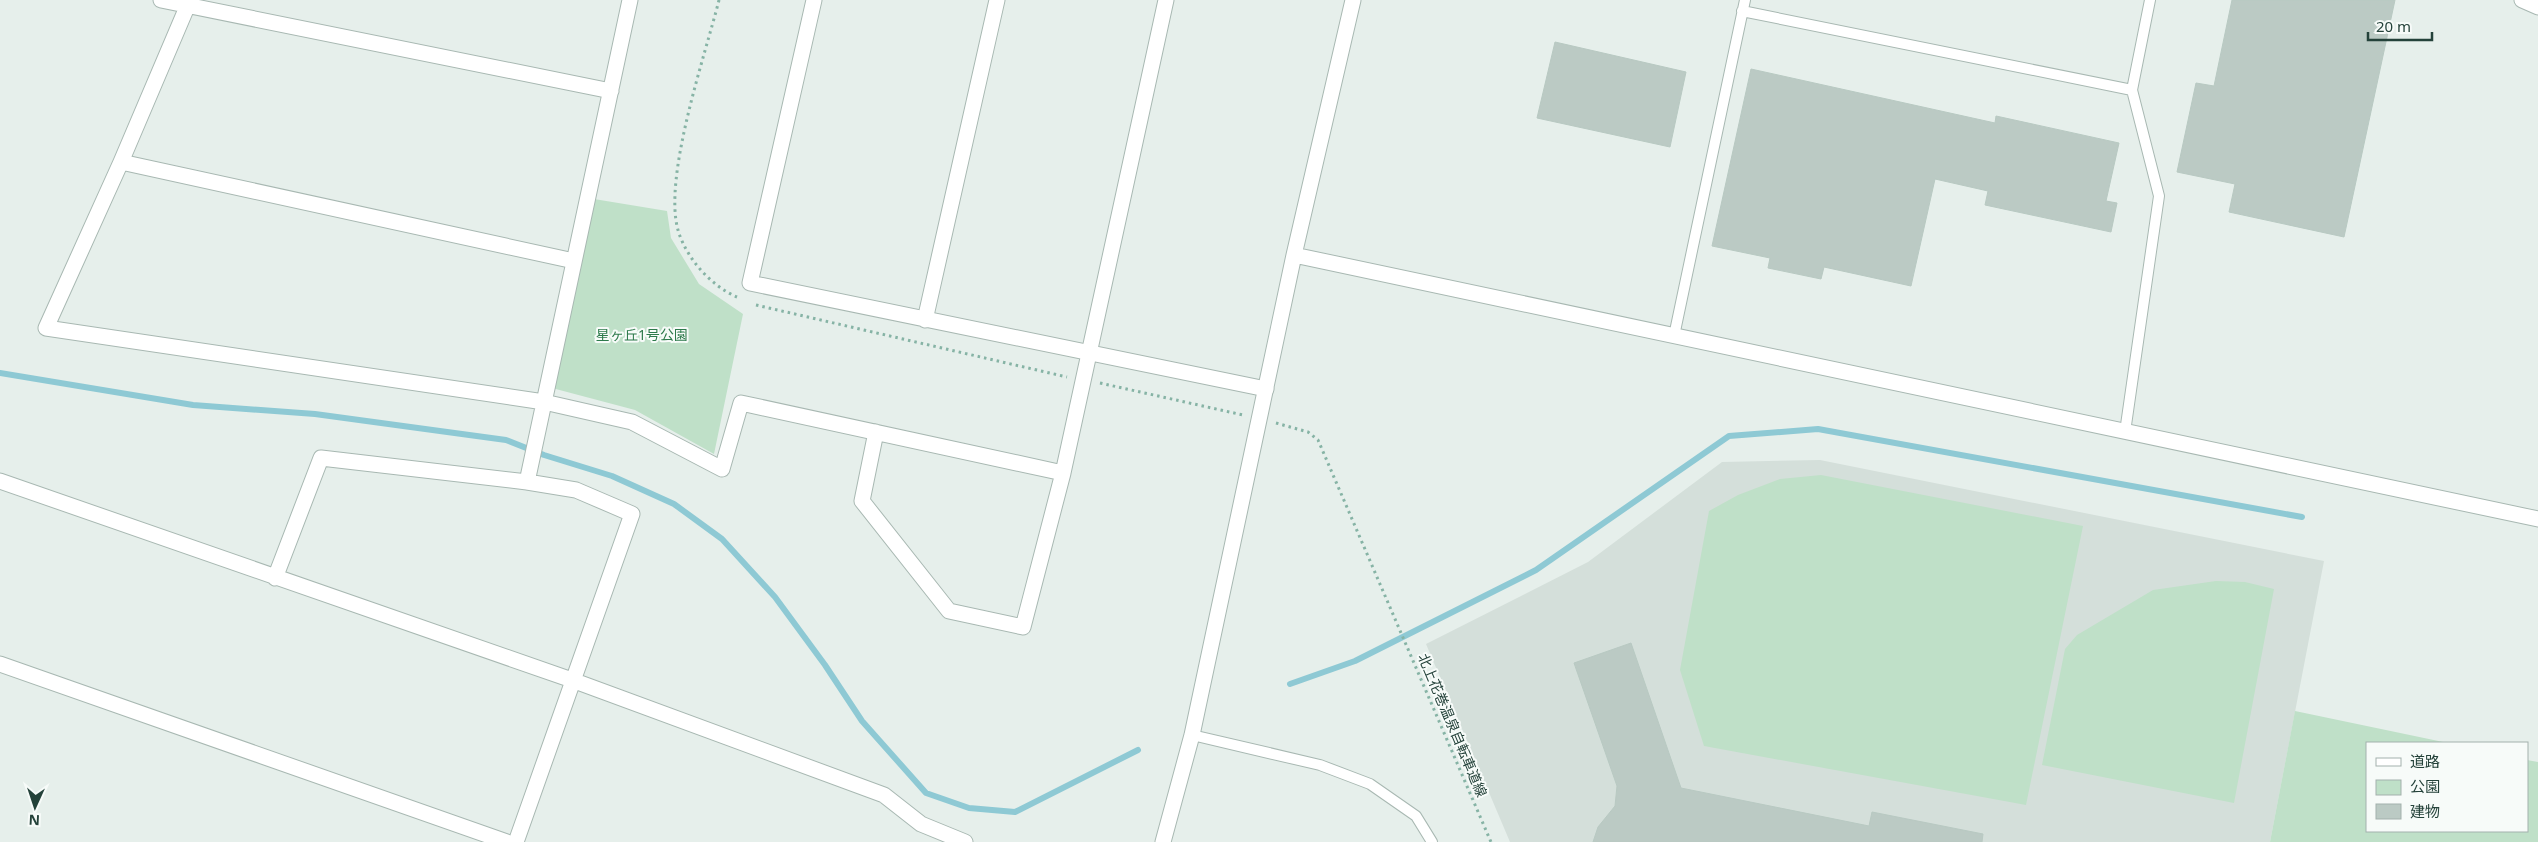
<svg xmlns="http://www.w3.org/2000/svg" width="2538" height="842" font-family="'Noto Sans','Noto Sans JP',sans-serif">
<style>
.built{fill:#d4dfda}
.park{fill:#bfe0c8}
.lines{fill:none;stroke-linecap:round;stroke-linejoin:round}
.stream{stroke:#8ec9d4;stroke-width:6}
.building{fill:#bbcac4;stroke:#b8c9c2}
.service-casing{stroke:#a8b8b2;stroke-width:12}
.minor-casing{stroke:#a8b8b2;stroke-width:17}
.tertiary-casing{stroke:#a8b8b2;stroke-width:17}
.path{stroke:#86b3a5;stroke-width:3;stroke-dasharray:2.5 4;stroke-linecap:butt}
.service{stroke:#fff;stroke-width:10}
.minor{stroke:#fff;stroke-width:15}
.tertiary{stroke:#fff;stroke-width:15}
.labels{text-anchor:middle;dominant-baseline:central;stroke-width:4;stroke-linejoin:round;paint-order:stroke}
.park-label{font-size:14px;fill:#2d7a4b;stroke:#f7fbf9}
.street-label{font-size:14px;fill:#24423a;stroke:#f7fbf9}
</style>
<rect width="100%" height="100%" fill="#e6efeb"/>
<path class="built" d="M1820,460L2324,561L2270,842H1510L1426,644L1588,562L1722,462Z"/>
<path class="park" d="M594,199L667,211L671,238L699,284L743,314L714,454L635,410L552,388Z
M1821,475L2083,526L2026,805L1704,746L1680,670L1709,511L1738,495L1780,479Z
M2216,581L2245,582L2274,589L2234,803L2042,765L2065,649L2077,635L2153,590Z
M2295,711L2448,743H2367V831H2527V760L2538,762V842H2270Z"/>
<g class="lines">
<path class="stream" d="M0,373L193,405L315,414L506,440L544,455L612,476L674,504L722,539L775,597L825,665L862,721L926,793L969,808L1015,812L1138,750
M1290,684L1355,661L1536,570L1729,436L1818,429L2302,517"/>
</g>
<path class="building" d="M2232,0H2395L2344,237L2229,212L2235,184L2177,172L2196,83L2214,86Z
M1555,42L1686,72L1670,147L1537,118Z
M1751,69L1995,123L1996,116L2119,143L2106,201L2117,203L2111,232L1985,205L1988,191L1935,179L1911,286L1824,267L1821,279L1768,268L1770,258L1712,246Z
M1631,643L1681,788L1869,826L1872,812L1983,834L1982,842H1593L1598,827L1615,806L1617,786L1574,663Z"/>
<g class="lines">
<g class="service-casing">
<path id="service" d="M1742,11L2132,90L2159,196L2125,432
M2132,90L2150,0
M1674,336L1745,0
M1192,735L1320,765L1370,784L1416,816L1432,842"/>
</g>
<g class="minor-casing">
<path id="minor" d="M161,0L611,91
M190,0L121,162L46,328L544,402L632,422L722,469L741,403L1063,473L1166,0
M814,0L750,283L1266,389
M2522,0L2538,7
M121,162L574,261
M925,320L997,0
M876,432L862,501L949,611L1023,627L1063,473
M0,481L572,680L884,795L921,824L965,842
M527,482L630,0
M275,578L321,458L527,482L576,490L632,514L516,842"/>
</g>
<g class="tertiary-casing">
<path id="tertiary" d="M1294,255L2538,519
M0,664L507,842
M1163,842L1192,735L1294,255L1353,0"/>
</g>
<path class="path" d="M719,0C705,56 663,177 678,230C686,258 711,286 737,297
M756,305L1067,377
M1100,383L1243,415
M1276,423L1308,432L1318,440L1491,842"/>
<use href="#service" class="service"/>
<use href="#minor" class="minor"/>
<use href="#tertiary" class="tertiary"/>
</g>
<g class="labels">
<g class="park-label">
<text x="642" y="334">星ヶ丘1号公園</text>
</g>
<g class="street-label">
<text transform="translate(1453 725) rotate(67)">北上花巻温泉自転車道線</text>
</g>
</g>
<rect x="2366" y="742" width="162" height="90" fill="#f7fbf9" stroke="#a3b1ad"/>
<rect x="2376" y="758" width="25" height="8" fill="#ffffff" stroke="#a3b1ad"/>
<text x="2410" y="767" font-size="15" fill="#24423a">道路</text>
<rect x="2376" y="780" width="25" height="15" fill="#bfe0c8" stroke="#a3b1ad"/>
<text x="2410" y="792" font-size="15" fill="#24423a">公園</text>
<rect x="2376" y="804" width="25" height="15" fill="#bbcac4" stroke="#a3b1ad"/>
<text x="2410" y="817" font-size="15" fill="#24423a">建物</text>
<g transform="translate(35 807) rotate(183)" stroke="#f7fbf9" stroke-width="4" paint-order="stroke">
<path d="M0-4L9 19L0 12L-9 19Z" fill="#24423a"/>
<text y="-8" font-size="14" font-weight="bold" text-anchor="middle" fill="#24423a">N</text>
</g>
<path d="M2368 32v8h64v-8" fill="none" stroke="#24423a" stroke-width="2.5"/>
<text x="2376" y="32" font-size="15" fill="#24423a" stroke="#f7fbf9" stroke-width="4" paint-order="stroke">20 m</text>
</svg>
